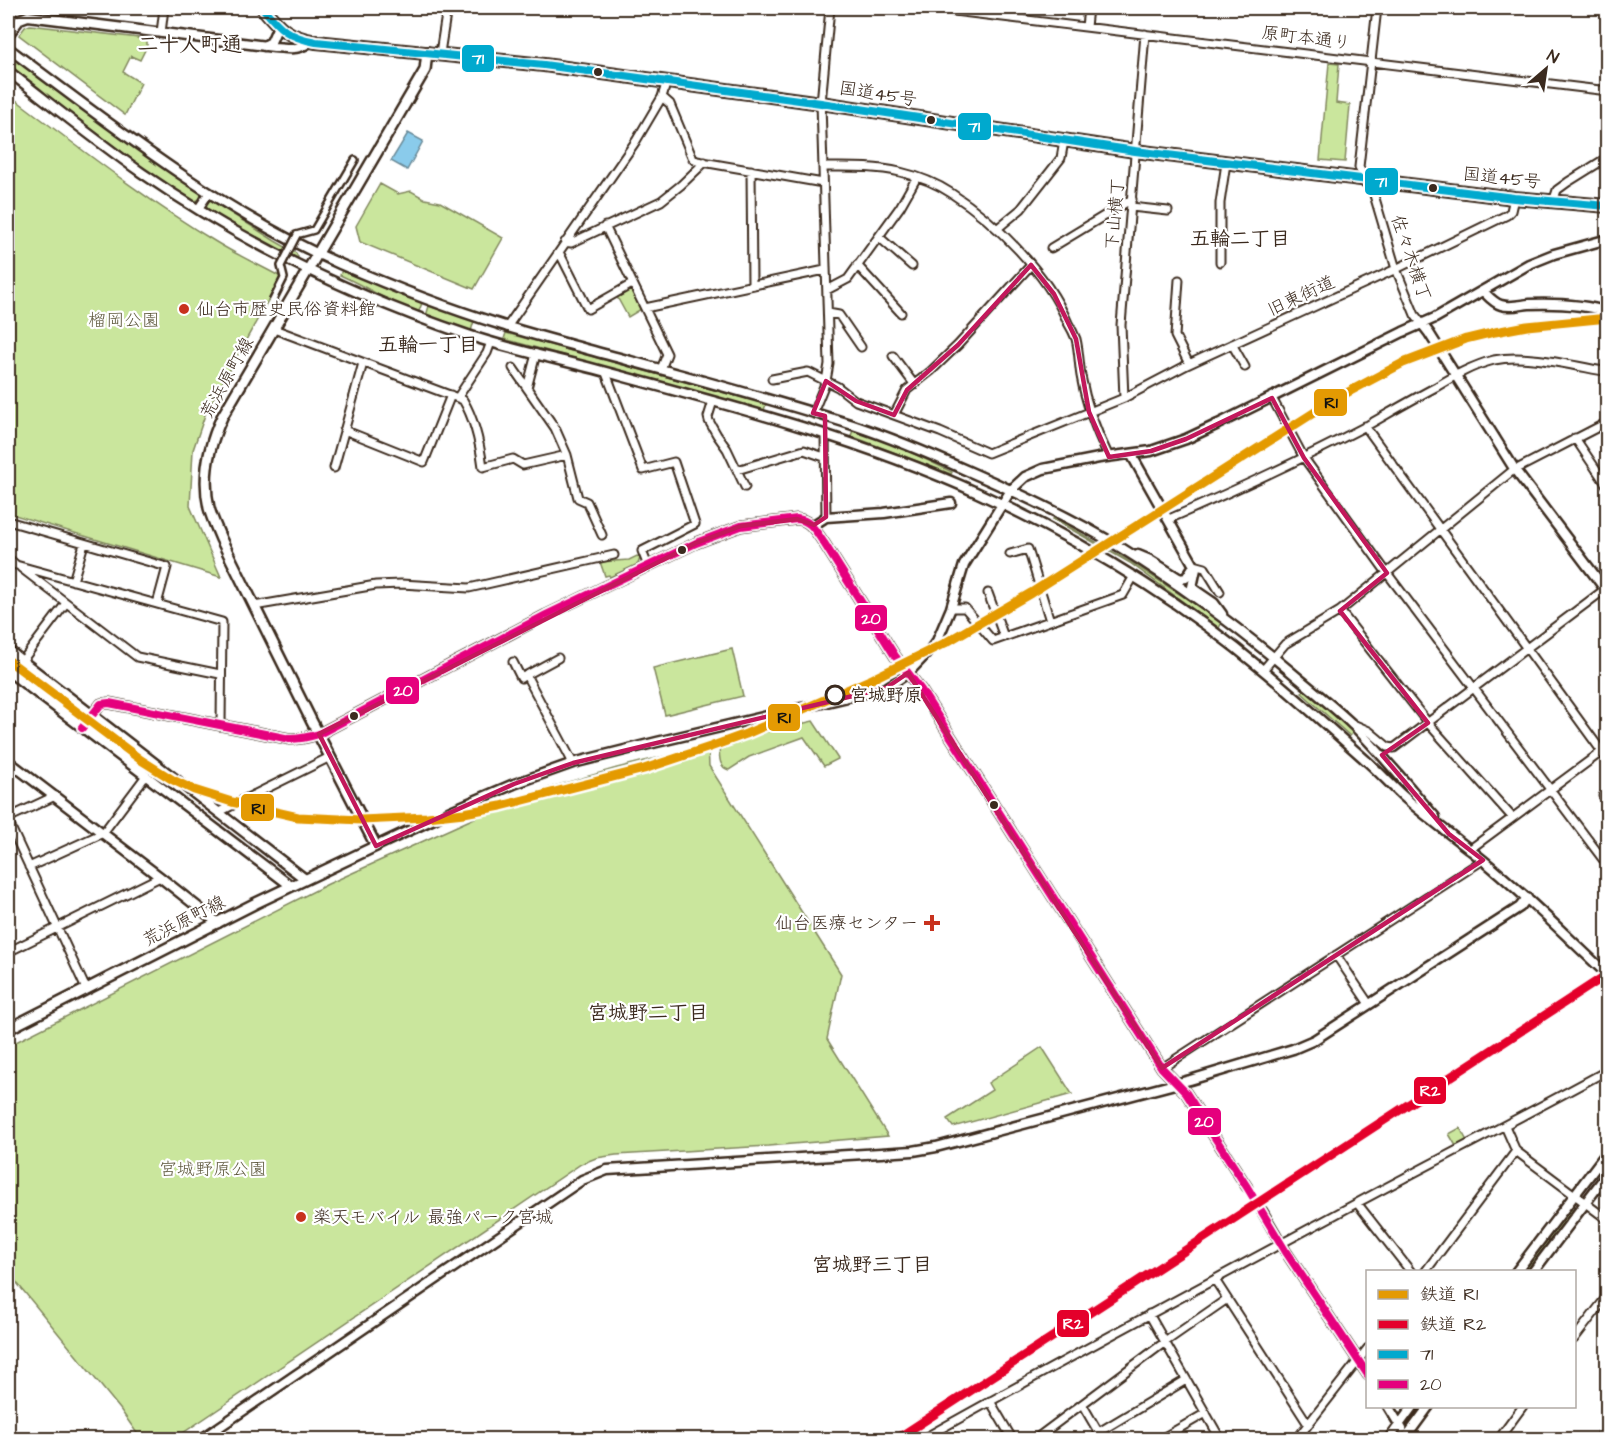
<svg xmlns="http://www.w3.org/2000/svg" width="1615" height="1447" font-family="'Architects Daughter','Klee One',sans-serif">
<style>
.green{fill:#cae69d;stroke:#82885e;stroke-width:1.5}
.water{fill:#8acbeb;stroke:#6a8b99;stroke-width:1.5}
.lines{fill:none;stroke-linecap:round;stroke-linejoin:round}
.tertiary-tunnel{stroke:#d8d4d2;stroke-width:8;stroke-dasharray:8 4;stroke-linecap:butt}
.pedestrian-casing{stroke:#3b2a1e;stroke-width:10}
.minor-casing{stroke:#3b2a1e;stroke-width:11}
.tertiary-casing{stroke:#3b2a1e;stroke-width:13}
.secondary-casing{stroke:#3b2a1e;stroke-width:14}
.trunk-casing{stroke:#3b2a1e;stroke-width:16}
.pedestrian{stroke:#fff;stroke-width:5}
.minor{stroke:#fff;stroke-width:7}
.tertiary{stroke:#fff;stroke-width:8}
.secondary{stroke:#fff;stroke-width:9}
.trunk{stroke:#fff;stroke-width:12}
.rail-casing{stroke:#3b2a1e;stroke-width:5}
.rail{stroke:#fff;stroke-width:3;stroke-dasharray:9;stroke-linecap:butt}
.pedestrian-bridge-casing{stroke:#3b2a1e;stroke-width:10;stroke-linecap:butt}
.pedestrian-bridge{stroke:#fff;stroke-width:5}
.bus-1-casing{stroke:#fff;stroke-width:12}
.bus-2-casing{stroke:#fff;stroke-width:12}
.bus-1{stroke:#00a9ce;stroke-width:8}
.bus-2{stroke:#e5007d;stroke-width:8}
.rail-1-casing{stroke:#fff;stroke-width:14}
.rail-2-casing{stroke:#fff;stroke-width:14}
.rail-1{stroke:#e49a03;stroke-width:9}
.rail-2{stroke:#e4002b;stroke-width:9}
.marked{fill:none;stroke:#c2185b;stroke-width:4.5;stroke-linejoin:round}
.bus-dot{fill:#3b2a1e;stroke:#fff;stroke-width:2}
.poi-dot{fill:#c8321e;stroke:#fff;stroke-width:2}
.stop-dot{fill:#fff;stroke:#3b2a1e;stroke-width:3}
.labels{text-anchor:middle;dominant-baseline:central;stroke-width:4.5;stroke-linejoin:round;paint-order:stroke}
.street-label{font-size:18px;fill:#3b2a1e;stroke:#fff}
.poi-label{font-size:18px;fill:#3b2a1e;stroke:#fff;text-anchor:start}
.park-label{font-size:18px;fill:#5f593e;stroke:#fff}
.stop-label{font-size:18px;font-weight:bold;fill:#3b2a1e;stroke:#fff;text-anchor:start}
.neighbourhood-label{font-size:20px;font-weight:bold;fill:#3b2a1e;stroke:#fff}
.quarter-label{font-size:21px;font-weight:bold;fill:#3b2a1e;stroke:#fff}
.line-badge{stroke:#fff;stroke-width:2}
.badge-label{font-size:16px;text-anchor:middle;font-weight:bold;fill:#fff}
.pale-badge-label{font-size:16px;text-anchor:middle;font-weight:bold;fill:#111}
</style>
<rect width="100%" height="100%" fill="#fff"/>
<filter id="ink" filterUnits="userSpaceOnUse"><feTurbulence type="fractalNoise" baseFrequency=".0167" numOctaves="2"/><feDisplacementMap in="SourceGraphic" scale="12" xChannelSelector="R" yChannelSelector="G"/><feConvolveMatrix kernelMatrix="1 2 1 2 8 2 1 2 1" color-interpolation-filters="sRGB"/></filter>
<g filter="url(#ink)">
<path class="green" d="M30,25L147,39V46L140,60L131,56L123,72L141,83L125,115L19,35L25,27Z
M8,53L139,151L199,192L201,195L199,200L193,201L149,172L8,66Z
M1329,63L1339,64L1336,103L1350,105L1345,162L1320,160Z
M8,94C76,145 143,198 216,242C237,255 259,265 281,277L206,412L193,450L190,506L221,577L8,513Z
M380,184L398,194L411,191L425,199L440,202L503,238L474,289L360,242L356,226Z
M210,200L275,241L296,253L298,257L294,259L267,245L208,210L206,204Z
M342,270L422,303L418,314C391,303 367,287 340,275Z
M631,287L643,308L628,317L616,295Z
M429,306L474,321L471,331L426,316Z
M506,333L766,404L764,410L504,339Z
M853,430L900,447L952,472L951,474L851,436Z
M1054,518L1131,562L1222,622L1219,628L1130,563L1053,519Z
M637,556L640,558L638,564L610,577L609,575L605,576L600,562L629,560Z
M732,649L743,696L665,715L653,668Z
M1306,689L1354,732L1350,736L1302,693Z
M813,721L838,759L824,766L804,737L749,757L729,770C717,767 720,753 719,743Z
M708,745L709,766L841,974L827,1039L888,1136L768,1146L616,1155L596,1158L581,1164L174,1439H141L120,1409L8,1272V1046L328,884L530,793L617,768Z
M1042,1047L1072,1094L953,1127L947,1119L992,1090L988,1083Z
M1460,1128L1467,1141L1456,1146L1449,1134Z
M1571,1208L1573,1211L1526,1271H1522Z"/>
<path class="water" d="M408,133L423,141L407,170L391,161Z"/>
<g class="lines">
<path class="tertiary-tunnel" d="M1247,1187L1262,1211"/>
<g class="pedestrian-casing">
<path id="pedestrian" d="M296,235L314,230L355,160"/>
</g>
<g class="minor-casing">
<path id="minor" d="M929,8L1608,91
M1377,8L1359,167L1374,195L1396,269L1415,315L1422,324
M1086,27L1088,8
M161,33L164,8
M440,53L447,8
M662,97L670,104L693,159L697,161L823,183
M823,167C849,167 875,166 900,172C917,176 936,183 951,193C996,222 1047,273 1068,323C1071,328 1074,334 1076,339C1079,351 1079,364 1081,376C1086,404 1096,431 1109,457
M751,170L752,285
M1553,202L1557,190L1568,182L1608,157
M1131,207L1168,211
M198,209L209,193
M605,226L667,354L661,369
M998,228L1021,209L1061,158L1064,141
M879,237L912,266
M565,242L571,243L661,201L681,185L705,162
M1051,248L1132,199
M559,252L588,309L632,284
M1220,262V203L1226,163
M857,265L901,313
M1179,280L1175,336L1189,364
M827,290L848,279L900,207L917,177
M645,308L825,270
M828,313L839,315L861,347
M507,327L636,141L662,97L667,81
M274,329L463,400C475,420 480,444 483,467L513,459L523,465L567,455
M1232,344L1245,367
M893,356L914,384
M513,368L555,428L567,455L578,498L587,502L602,535
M606,373L643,470L674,462L695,524L642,551L648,566
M772,379L808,372L838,387L856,401L940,432L988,453L1124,398L1189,364L1396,269L1507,215L1511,211L1514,198
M527,388L536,354
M458,397L487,353L491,342
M1124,398L1121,325L1145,34
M1272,398L1304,458L1387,573L1608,866
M713,401L708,417L709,421L717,435L727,449L737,470L804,450L824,457
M813,413L826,381L829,364L821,103L830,8
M894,415L907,390L931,371L958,345L1031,265
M1365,426L1608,760
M344,430L424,462L451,395
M825,434L826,517
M1575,438L1608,487
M334,468L363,363
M737,470L745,487
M1169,519C1236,490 1303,459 1368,425C1391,412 1413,399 1436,387C1454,376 1473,365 1494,360C1527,353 1574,366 1608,372
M8,521L167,567L157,604
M1010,554L1028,549L1050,621
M8,558L16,565L222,622L221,724
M1194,565L1205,568L1220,592
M21,568L137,657L220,674
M73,581L84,544
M988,593L1004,637
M254,606L376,585L401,584L469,588L614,555
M951,608H965L993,641L1123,595L1134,576
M1340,611L1428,723L1512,817
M22,661L66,603
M513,662L521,678L558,658
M1263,670L1285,644L1340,611L1511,472L1608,422
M526,675L573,763
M1353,724L1369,731L1388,747L1394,748L1608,587
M1603,796L1608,793
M219,812L330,757
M8,818L55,796
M8,821L86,989
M1469,850L1608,747
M29,867L103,833L145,777
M8,952L160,877
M1336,955L1369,1004
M1607,958H1608
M1162,1068L1483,860
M1505,1126L1516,1151L1608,1220
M1357,1203L1411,1272
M1425,1272L1516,1151
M1215,1280L1308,1424
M1149,1314L1221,1440
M1574,1339L1608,1295
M990,1401L1013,1440
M1082,1404L1103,1440
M1099,1432L1186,1380
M921,1440C1065,1359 1210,1282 1355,1204C1439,1159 1524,1116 1608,1070
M1034,1440L1165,1342L1227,1299
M1159,1440L1206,1413
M1296,1440L1368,1348
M1498,1440L1523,1406
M1597,1440L1608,1427"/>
</g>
<g class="tertiary-casing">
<path id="tertiary" d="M8,35L20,19L28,16L274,47C289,48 299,51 311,41
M264,46L271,42L278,26
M8,48C114,127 218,210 340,264C393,287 447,308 502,325C531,334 561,342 590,350C678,374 766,397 853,425C892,438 930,454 968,471C1021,494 1074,519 1123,549C1181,585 1237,627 1290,671C1311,689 1333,706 1353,725C1382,754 1408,786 1435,817
M8,71C52,105 96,141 142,173C242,242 353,296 468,335C509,349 553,358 595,369C725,404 855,437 978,493C1081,540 1177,598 1264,671C1299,700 1334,732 1369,763C1381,774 1391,785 1403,796C1429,819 1457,839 1483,860C1527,896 1566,936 1608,975
M1483,291C1488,296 1494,303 1501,305C1510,308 1520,305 1529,304C1555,303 1583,304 1608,312
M1422,324L1429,333L1515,470L1608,593
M1131,454L1196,569L1192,587L1195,590L1214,603L1222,614
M812,526L826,517L884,513L951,503
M1138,555L1150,560L1180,579L1186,578L1194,565
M8,650L305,879
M8,671L291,886
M82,728L101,704L109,703L290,739C300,739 309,737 319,734L546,615L696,543L741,526L797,519C811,520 816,532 824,543L895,656L921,690L1162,1068L1186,1093L1247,1187
M8,761L160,877L218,923
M376,846L453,810L514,784L573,763L657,742L886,688L908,673L929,651L937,641L951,608L964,565L1011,490L1025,477L1043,469L1099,458L1151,451L1186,439L1218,424L1403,332L1435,318L1529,264L1554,254L1608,239
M1262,1211L1286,1252L1368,1375
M1516,1272L1608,1151
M1533,1272L1608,1173
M1388,1406L1402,1429
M200,1440L582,1180L607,1170L913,1151L936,1147L1190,1080L1293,1049L1314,1040L1520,907L1527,898
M1388,1440L1413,1406
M1404,1440L1429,1406"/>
</g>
<g class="secondary-casing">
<path id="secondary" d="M8,1029L256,903L376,846L312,722L221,539C217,529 212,519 209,508C202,477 209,445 222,417L425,70L427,52"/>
</g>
<g class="trunk-casing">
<path id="trunk" d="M263,8C280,29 288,37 316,42L544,65L821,103L1135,151L1514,198L1608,206"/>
</g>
<use href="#pedestrian" class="pedestrian"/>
<use href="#minor" class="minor"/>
<use href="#tertiary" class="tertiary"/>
<use href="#secondary" class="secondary"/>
<use href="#trunk" class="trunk"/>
<g class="rail-casing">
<path id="rail" d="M895,1440L1608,974"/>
</g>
<use href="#rail" class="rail"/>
<g class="pedestrian-bridge-casing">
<path id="pedestrian-bridge" d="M272,302L284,278L281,266L297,235"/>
</g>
<use href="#pedestrian-bridge" class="pedestrian-bridge"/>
<g class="bus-1-casing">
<path id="bus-1" d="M263,8C280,29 288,37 316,42L544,65L821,103L1135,151L1514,198L1608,206"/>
</g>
<g class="bus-2-casing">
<path id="bus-2" d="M82,728L101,704L109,703L290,739C300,739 309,737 319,734L546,615L696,543L741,526L797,519C811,520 816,532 824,543L895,656L921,690L1162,1068L1186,1093L1247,1187L1286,1252L1368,1375"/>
</g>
<use href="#bus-1" class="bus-1"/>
<use href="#bus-2" class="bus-2"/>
<g class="rail-1-casing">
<path id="rail-1" d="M8,660L141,760L173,780L194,790L232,802L298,817L361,820L427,817L464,813L501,806L644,769L710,747L746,734L870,680L945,643L1031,593L1337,398L1403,363L1466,339L1495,332L1527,326L1608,318"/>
</g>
<g class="rail-2-casing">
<path id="rail-2" d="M895,1440L1608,974"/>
</g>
<use href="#rail-1" class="rail-1"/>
<use href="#rail-2" class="rail-2"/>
</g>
</g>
<path class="marked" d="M1031,265L1054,294L1076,339L1089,412L1109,457L1151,451L1186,439L1272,398L1304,458L1387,573L1340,611L1428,723L1382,755L1449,834L1483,860L1162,1068L908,673L886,688L573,763L514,784L376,846L319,734L696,543L741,526L797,519L814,525L826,517L825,416L813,413L826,381L856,401L894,415L907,390L958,345Z"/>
<g class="bus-dot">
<circle cx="598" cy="72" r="5"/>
<circle cx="931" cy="120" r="5"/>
<circle cx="1433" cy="188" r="5"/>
<circle cx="682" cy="550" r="5"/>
<circle cx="354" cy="716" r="5"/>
<circle cx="994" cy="805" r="5"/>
</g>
<g class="poi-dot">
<circle cx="184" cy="309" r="6"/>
<path d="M929 914h6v6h6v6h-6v6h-6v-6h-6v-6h6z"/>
<circle cx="301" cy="1217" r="6"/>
</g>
<circle class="stop-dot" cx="835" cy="695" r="9"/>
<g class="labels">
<g class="street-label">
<text transform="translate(1306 38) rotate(7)">原町本通り</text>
<text transform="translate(878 94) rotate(9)">国道45号</text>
<text transform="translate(1502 178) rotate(6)">国道45号</text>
<text transform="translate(1115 214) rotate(-85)">下山横丁</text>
<text transform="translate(1411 258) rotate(71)">佐々木横丁</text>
<text transform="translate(1301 296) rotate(-25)">旧東街道</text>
<text transform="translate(227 378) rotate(-61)">荒浜原町線</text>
<text transform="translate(184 921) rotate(-27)">荒浜原町線</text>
</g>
<g class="poi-label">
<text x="196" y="309">仙台市歴史民俗資料館</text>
<text x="918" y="923" text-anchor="end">仙台医療センター</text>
<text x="313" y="1217">楽天モバイル 最強パーク宮城</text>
</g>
<g class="park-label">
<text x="124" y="320">榴岡公園</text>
<text x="213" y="1169">宮城野原公園</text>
</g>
<g class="stop-label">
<text x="850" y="695">宮城野原</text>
</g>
<g class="neighbourhood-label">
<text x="1240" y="239">五輪二丁目</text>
<text x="428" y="345">五輪一丁目</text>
<text x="648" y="1013">宮城野二丁目</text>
<text x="872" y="1265">宮城野三丁目</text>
</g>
<g class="quarter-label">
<text x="190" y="44">二十人町通</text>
</g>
</g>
<g class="line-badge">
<rect x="461" y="44" width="34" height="29" rx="6" fill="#00a9ce"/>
<rect x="957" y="112" width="35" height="29" rx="6" fill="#00a9ce"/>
<rect x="1364" y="167" width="35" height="29" rx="6" fill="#00a9ce"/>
<rect x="1313" y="388" width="35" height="29" rx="6" fill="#e49a03"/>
<rect x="854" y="604" width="34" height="28" rx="6" fill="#e5007d"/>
<rect x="385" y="676" width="35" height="29" rx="6" fill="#e5007d"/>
<rect x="767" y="703" width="34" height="29" rx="6" fill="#e49a03"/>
<rect x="240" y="793" width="35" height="29" rx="6" fill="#e49a03"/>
<rect x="1413" y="1076" width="34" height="29" rx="6" fill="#e4002b"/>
<rect x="1187" y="1107" width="35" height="29" rx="6" fill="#e5007d"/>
<rect x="1056" y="1309" width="34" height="29" rx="6" fill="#e4002b"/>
</g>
<g class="badge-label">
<text x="478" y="64">71</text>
<text x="974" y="132">71</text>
<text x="1381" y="187">71</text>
<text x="871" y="624">20</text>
<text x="403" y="696">20</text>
<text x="1430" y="1096">R2</text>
<text x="1204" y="1127">20</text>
<text x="1073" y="1329">R2</text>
</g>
<g class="pale-badge-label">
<text x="1331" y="408">R1</text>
<text x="784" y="723">R1</text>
<text x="258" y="814">R1</text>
</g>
<rect width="1615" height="1447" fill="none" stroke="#fff" stroke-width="30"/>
<rect x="15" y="15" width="1585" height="1417" fill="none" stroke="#3b2a1e" stroke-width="2" filter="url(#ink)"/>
<rect x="1366" y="1270" width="210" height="138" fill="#ffffff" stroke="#b1aaa5" stroke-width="1.5"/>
<rect x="1378" y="1290" width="30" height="9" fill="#e49a03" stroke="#b1aaa5" stroke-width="1.5"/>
<text x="1420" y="1300" font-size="18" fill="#3b2a1e">鉄道 R1</text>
<rect x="1378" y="1320" width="30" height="9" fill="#e4002b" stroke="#b1aaa5" stroke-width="1.5"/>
<text x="1420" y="1330" font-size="18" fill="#3b2a1e">鉄道 R2</text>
<rect x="1378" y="1350" width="30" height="9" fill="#00a9ce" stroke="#b1aaa5" stroke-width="1.5"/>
<text x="1420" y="1360" font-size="18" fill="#3b2a1e">71</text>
<rect x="1378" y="1380" width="30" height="9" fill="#e5007d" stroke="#b1aaa5" stroke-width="1.5"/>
<text x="1420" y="1390" font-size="18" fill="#3b2a1e">20</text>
<g transform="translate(1546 69) rotate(29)" stroke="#ffffff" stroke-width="4.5" paint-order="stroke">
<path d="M0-4.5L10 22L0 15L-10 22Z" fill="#3b2a1e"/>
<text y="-9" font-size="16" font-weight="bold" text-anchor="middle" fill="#3b2a1e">N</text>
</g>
</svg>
